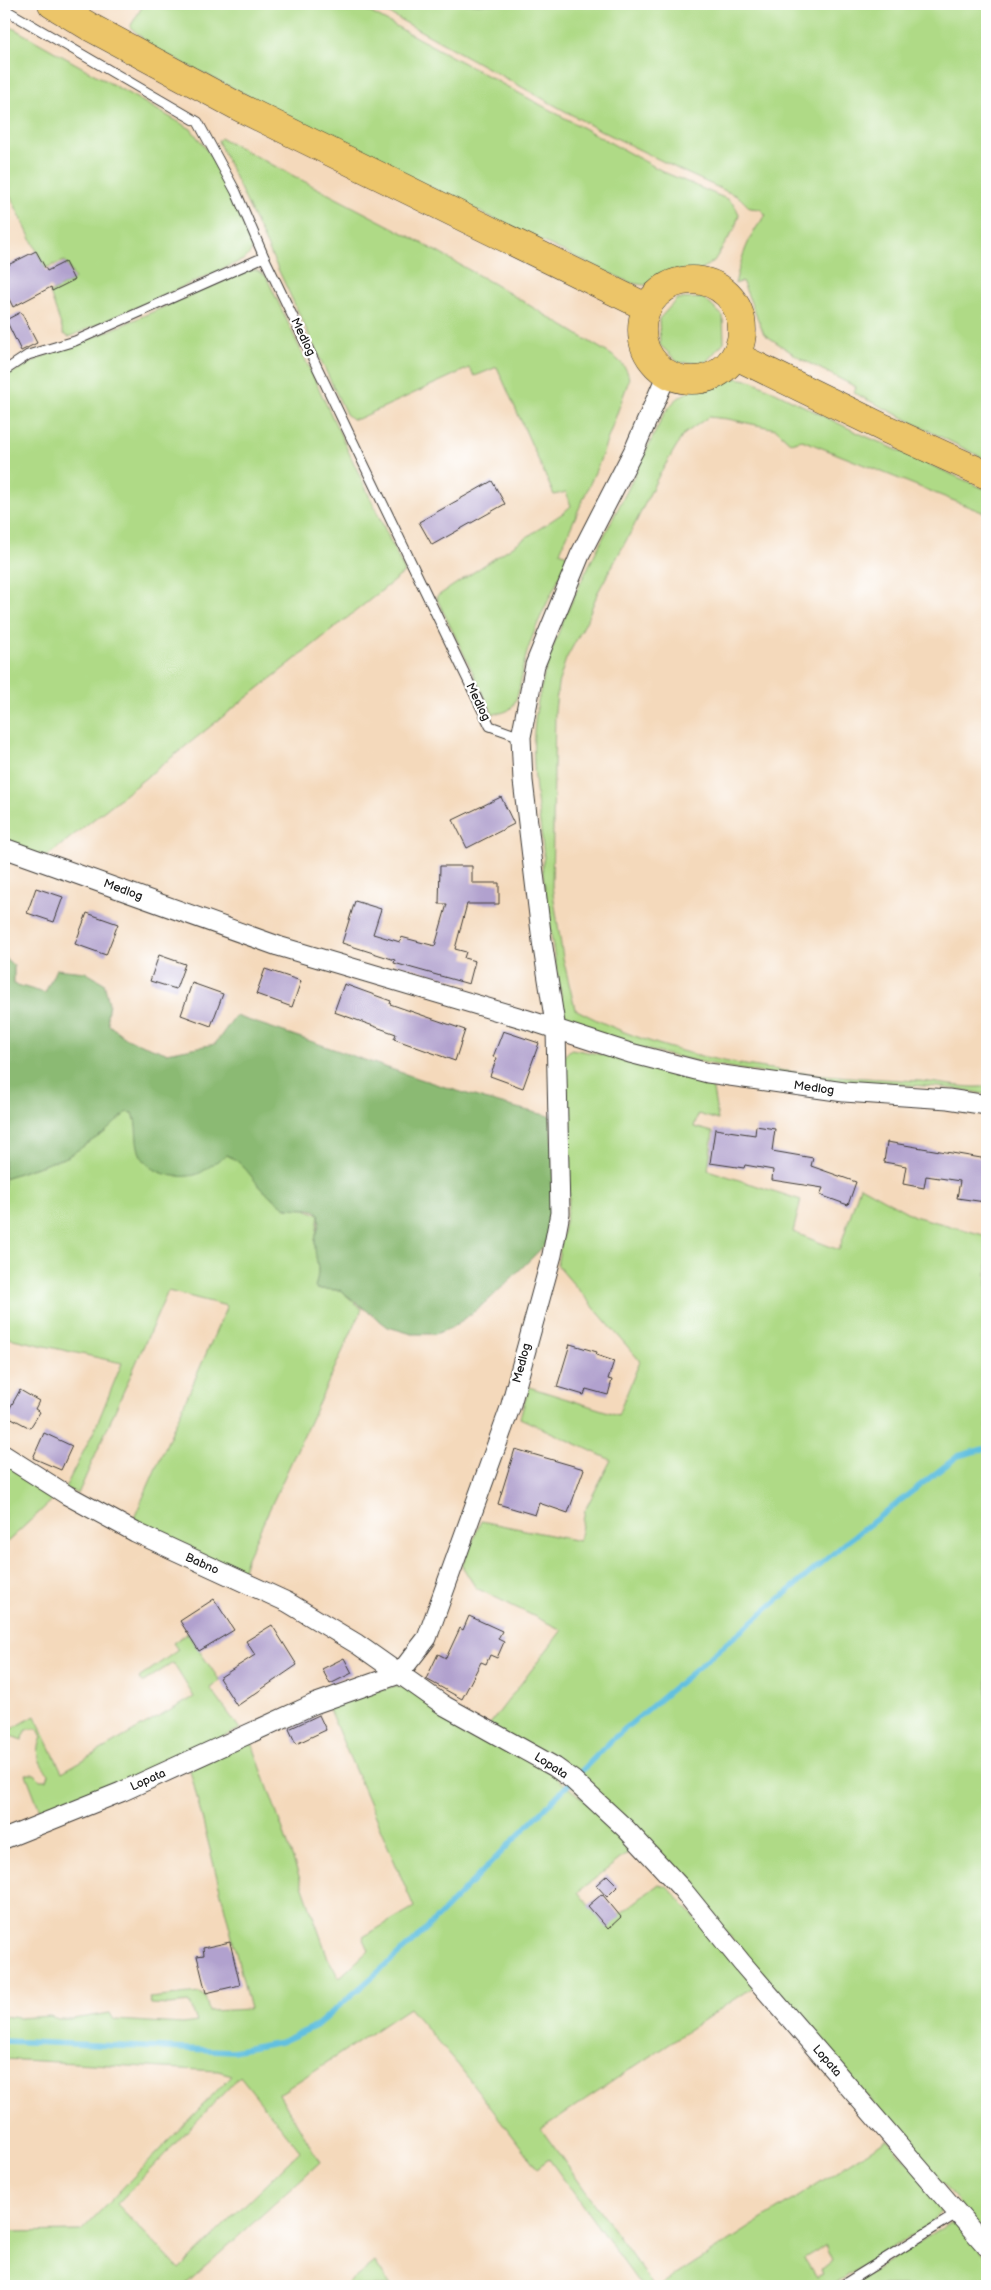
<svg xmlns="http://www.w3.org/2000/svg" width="991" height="2290" font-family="'Balsamiq Sans',sans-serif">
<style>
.green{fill:#afda86;stroke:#667b51;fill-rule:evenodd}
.forest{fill:#8bba73;stroke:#546b48}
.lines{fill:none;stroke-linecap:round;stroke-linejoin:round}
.stream{stroke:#62c0e0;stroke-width:5.5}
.building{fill:#b1a1ce}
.lane-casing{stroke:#3c3834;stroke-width:11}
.street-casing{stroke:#3c3834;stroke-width:21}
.primary-casing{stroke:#3c3834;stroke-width:29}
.lane{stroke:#fff;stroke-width:9}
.street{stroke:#fff;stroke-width:19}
.primary{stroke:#ecc569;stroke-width:28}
.labels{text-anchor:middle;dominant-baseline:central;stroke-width:4.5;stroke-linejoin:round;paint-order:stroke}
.street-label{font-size:12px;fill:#1c1c1c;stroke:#fff}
</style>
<rect width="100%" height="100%" fill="#fff"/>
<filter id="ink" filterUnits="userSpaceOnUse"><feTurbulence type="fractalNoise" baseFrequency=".02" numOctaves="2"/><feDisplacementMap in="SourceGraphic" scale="10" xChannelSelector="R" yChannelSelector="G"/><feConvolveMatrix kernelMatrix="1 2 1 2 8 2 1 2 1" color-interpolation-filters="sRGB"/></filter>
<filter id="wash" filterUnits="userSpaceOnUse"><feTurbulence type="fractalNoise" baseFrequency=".0096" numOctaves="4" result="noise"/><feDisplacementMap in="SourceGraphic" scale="20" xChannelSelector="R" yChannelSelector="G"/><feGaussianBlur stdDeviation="1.12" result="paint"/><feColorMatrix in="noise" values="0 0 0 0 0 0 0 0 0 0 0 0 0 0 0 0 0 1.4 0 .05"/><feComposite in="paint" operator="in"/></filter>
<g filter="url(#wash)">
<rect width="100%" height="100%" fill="#f4d9bb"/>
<path class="green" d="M140,4H355L666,173L729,200L735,206L739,214L735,228L714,261L696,273L644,285L631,283L488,216L155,49L130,27L142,7Z
M372,4H987V460L854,393L856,387L801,359L764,334L742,281L735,284C741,259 748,235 766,215L760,209L750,208L739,197L684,172L592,126Z
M4,23L191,129L210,154L251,241C254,251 250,254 243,260L69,337L64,334L50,293L75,279L65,261L45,268L4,183Z
M221,138L407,235L494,284L610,354C620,361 628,367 629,380L599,463L560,552L569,556C553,593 532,628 523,667C521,680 519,698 511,708C506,713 499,713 493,714L436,597L563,513L571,506L566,492L554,495L497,367L475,376L469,368L358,419H352L346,414L218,141Z
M256,270L266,276L405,572L46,857L4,843V377L46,355L76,345L247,271Z
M703,298L723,316L724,342L706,362L679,363L660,345L659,319L677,299Z
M736,378L753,381L854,431L987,490V514L802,440L791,443L776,429L728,419L708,417L683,435L657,479L633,528L598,592L586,622L566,659L558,684L555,711L552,886L563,958L575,1009C683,1067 799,1075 919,1081C936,1082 973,1090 987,1086V1095C933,1081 876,1087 821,1081C779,1077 582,1047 565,1014C561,1007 562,996 560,988C552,947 547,906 542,865L544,857C539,810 529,760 536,713C547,642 582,580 614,516C632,483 647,448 664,414C668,409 672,403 677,399C691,387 718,380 736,378Z
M571,1049L610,1056L712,1084L718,1120L698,1114L694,1127L713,1132L708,1170L801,1200L793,1232L839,1250L860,1186L914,1216L987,1236V2236L679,1877L490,1724L562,1630L476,1588L462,1566L481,1521L579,1541L585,1510L611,1460L520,1418L529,1387L618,1415L640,1361L557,1265L569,1200V1142L563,1057Z
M127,1112L133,1113L137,1125V1140L215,1162L226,1155L239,1160L263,1190L286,1208L305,1209L319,1215L315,1241L319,1273L317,1289L340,1290L362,1309L246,1560L242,1574L131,1525L227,1306L168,1291L78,1494L65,1488L95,1429L122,1363L4,1337V1178L67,1157Z
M4,1462L59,1494L4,1545Z
M187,1633L220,1681L210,1688L240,1729L97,1795L42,1816L26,1774H35L41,1780H47L49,1774C37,1762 36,1752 42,1737L38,1729H27L22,1740L11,1736L8,1731L35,1716L62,1772L194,1697L173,1663L142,1683L139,1678L178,1650L173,1643Z
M394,1686L408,1689L566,1781L634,1848L578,1892L605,1925L659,1884L667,1886L755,1986L541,2129L654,2286H641L549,2159L537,2168L459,2066L409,2008L279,2094L320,2162L184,2286H4V2232L81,2231L232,2075L218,2071L4,2059V2016L18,2018L50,2016L58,2019H73L110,2013L114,2020L183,2024L197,2022L190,2003L169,2005L151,2004L149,1998L200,1993L205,1997L209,2011L250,2009L190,1770L251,1740L328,1958L339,1978L369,1950L363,1937L414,1907L328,1707ZM240,2076L300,2151L179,2269L117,2204Z
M887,2139L942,2203L941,2212L932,2223L831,2286H659ZM826,2245L833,2260L821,2270L823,2274L816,2277L804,2258Z
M950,2223L957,2224L987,2258V2286H849Z
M375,2262L391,2286H345Z"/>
<path class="forest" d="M4,957L14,966V984L45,993L56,969L85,972L104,983L109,1003L107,1016L109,1025L127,1039L166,1053L215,1044L235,1016C340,1049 443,1092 550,1116L556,1203L545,1245L491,1298L467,1317L451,1328L435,1334H412L388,1327L340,1290L317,1289L315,1287C322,1265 314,1262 315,1242C315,1234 322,1223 319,1215C313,1204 291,1212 283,1206C276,1200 268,1195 262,1189C249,1175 244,1163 227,1155C217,1160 207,1170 198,1174C177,1181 146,1173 139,1151C135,1138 138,1126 133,1113L127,1112L104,1133L67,1157L4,1178Z"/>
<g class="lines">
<path class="stream" d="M4,2041L233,2051L281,2042L316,2026L417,1938L614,1738L848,1541L958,1456L987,1448"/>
</g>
<g id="blocks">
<path class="building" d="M36,251L47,271L65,262L74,280L52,291L51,287L13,307L4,289V267Z
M21,312L37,343L21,351L6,320Z
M492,481L505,504L432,545L419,522Z
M501,797L514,824L467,848L453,820Z
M440,866H472V883H499V904H467L455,949L466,952L464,958L475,961L469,984L394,963L395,960L342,943L355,901L381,909L373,934L400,942L401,937L435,946L447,904H439Z
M36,888L63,897L54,922L27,913Z
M87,913L118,924L106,955L75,944Z
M159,955L185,964L176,989L150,981Z
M265,969L301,981L292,1007L256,994Z
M192,983L223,994L211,1026L181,1015Z
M344,984L391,1001L390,1004L465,1030L455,1061L394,1039L396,1034L334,1012Z
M503,1031L539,1043L523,1088L490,1076L497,1058L493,1057Z
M756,1126L775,1129L772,1151L813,1158L811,1166L856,1182L848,1205L820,1195L823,1188L772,1180L773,1170L745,1165L744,1168L710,1163L715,1129L755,1135Z
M887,1142L987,1159V1188L985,1202L957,1198L960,1181L926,1176L924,1188L903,1184L906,1166L884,1162Z
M570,1344L597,1352L596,1355L614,1361L608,1379L612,1380L608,1395L586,1389L584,1395L557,1387Z
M20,1390L39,1401L35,1409L40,1412L30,1428L6,1415Z
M44,1433L72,1446L61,1470L33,1458Z
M515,1449L584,1469L568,1513L539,1503L535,1515L498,1504Z
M214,1599L234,1630L199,1651L180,1621Z
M469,1616L502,1631L498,1639L504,1642L497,1658L490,1655L486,1664L481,1662L462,1699L426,1679L438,1654L446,1658L460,1628L463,1630Z
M272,1625L297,1665L237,1706L219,1678L255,1655L246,1641Z
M344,1658L352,1673L330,1684L322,1669Z
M319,1715L326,1730L296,1744L289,1729Z
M607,1875L618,1886L607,1897L596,1885Z
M602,1894L621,1917L608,1929L588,1906Z
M230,1942L240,1985L206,1993L197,1956L204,1955L203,1948Z"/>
</g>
</g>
<g filter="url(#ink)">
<use href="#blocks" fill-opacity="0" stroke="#3c3834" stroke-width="1"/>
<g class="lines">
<g class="lane-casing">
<path id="lane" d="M4,9L198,122L236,192L264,257L490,726L521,737
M4,371L28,355L75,341L264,257
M841,2286L958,2213"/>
</g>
<g class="street-casing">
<path id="street" d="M4,848L278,946L525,1019L630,1053L708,1073L844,1092L948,1099L987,1105
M4,1455L67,1495L135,1532L287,1602L357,1644L445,1706L555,1767L573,1780L626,1829L682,1889L742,1963L987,2247
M399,1674L427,1638L510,1408L552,1255L560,1213L556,1030L542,941L523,781L521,737L535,665L580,555L635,448L667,374
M4,1839L121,1792L314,1704L399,1674"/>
</g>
<g class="primary-casing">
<path id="primary" d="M52,4L90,27L239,107L646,307
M642 330a50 50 0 1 1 100 0a50 50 0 1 1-100 0Z
M736,356L884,428L987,475"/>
</g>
<use href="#lane" class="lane"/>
<use href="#street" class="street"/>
<use href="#primary" class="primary"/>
</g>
</g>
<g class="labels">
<g class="street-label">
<text transform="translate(303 337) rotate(64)">Medlog</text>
<text transform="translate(478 702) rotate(64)">Medlog</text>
<text transform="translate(123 890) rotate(20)">Medlog</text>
<text transform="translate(814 1088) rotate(8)">Medlog</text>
<text transform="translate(522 1363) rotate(-75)">Medlog</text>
<text transform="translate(202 1564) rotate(24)">Babno</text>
<text transform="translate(551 1766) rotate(33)">Lopata</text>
<text transform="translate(148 1780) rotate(-24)">Lopata</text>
<text transform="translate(827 2061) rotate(49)">Lopata</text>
</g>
</g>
<rect width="991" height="2290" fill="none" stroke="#fff" stroke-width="20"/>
</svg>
